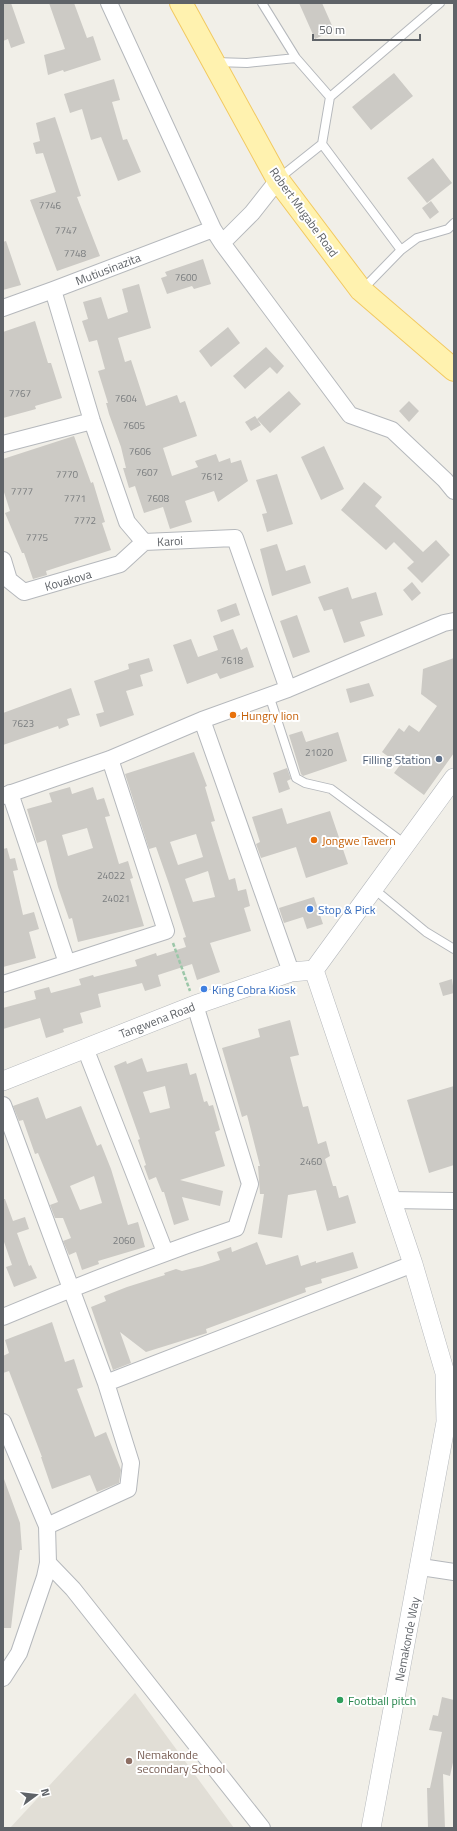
<svg xmlns="http://www.w3.org/2000/svg" width="457" height="1831" font-family="'Titillium Web',sans-serif">
<style>
.education{fill:#e1ded6}
.building{fill:#cccac5;fill-rule:evenodd}
.lines{fill:none;stroke-linecap:round;stroke-linejoin:round}
.service-casing{stroke:#b5b8bc;stroke-width:10}
.minor-casing{stroke:#b5b8bc;stroke-width:18}
.tertiary-casing{stroke:#b5b8bc;stroke-width:20}
.primary-casing{stroke:#f2c960;stroke-width:24}
.path{stroke:#9cc7a9;stroke-width:2.5;stroke-dasharray:4 2;stroke-linecap:butt}
.service{stroke:#fff;stroke-width:8}
.minor{stroke:#fff;stroke-width:16}
.tertiary{stroke:#fff;stroke-width:19}
.primary{stroke:#fff2af;stroke-width:22}
.food-dot{fill:#e8710a;stroke:#fff;stroke-width:1.5}
.service-dot{fill:#5c6f8a;stroke:#fff;stroke-width:1.5}
.shop-dot{fill:#3f7fe0;stroke:#fff;stroke-width:1.5}
.leisure-dot{fill:#2e9e5b;stroke:#fff;stroke-width:1.5}
.education-dot{fill:#8d6e63;stroke:#fff;stroke-width:1.5}
.labels{text-anchor:middle;dominant-baseline:central;stroke-width:4;stroke-linejoin:round;paint-order:stroke}
.number-label{font-size:10px;fill:#7a7d7f}
.street-label{font-size:12px;fill:#5f6368;stroke:#fff}
.food-label{font-size:12px;fill:#c56008;stroke:#fff;text-anchor:start}
.service-label{font-size:12px;fill:#4e5e75;stroke:#fff;text-anchor:end}
.shop-label{font-size:12px;fill:#366cbe;stroke:#fff;text-anchor:start}
.leisure-label{font-size:12px;fill:#27864d;stroke:#fff;text-anchor:start}
.education-label{font-size:12px;fill:#785e54;stroke:#fff;text-anchor:start}
</style>
<rect width="100%" height="100%" fill="#f1efe8"/>
<path class="education" d="M135,1693L234,1828H10Z"/>
<path class="building" d="M3,3H11L25,43L11,48L8,39L3,41Z
M49,3H74L87,38L93,36L101,60L64,72L63,70L48,75L44,55L65,49Z
M299,3H322L334,30L315,39Z
M394,73L413,96L371,130L352,107Z
M114,79L120,100L112,102L123,140L127,139L141,172L118,181L101,137L91,140L82,109L70,113L64,94Z
M55,117L81,196L77,197L100,256L57,271L30,200L56,192L43,153L36,154L33,143L40,141L36,123Z
M433,158L452,183L427,203L407,178Z
M431,201L439,212L430,219L422,208Z
M6,241L21,285L3,290V242Z
M203,259L211,284L194,289L192,286L167,294L161,278L167,276L165,272Z
M139,284L151,328L118,338L125,362L131,360L146,406L177,395L180,403L185,401L197,436L163,448L172,476L198,467L195,461L216,454L219,462L230,458L231,463L241,460L248,481L218,502L214,491L185,501L192,522L170,529L163,507L144,513L135,486L129,488L123,468H126L121,447L109,414L106,403H108L98,371L105,369L97,340L89,342L82,321L88,319L83,302L101,297L108,319L128,312L122,289Z
M35,321L48,363H51L62,398L35,406L36,409L3,418V332Z
M228,327L240,343L211,367L199,351Z
M266,347L284,366L277,374L270,367L245,389L233,376Z
M289,391L301,404L270,433L257,419Z
M409,401L419,411L409,422L399,411Z
M255,416L261,425L251,431L245,422Z
M74,436L91,483L93,482L105,522L102,523L111,550L46,571L47,575L33,579L24,553H22L5,513L10,511L3,489V459Z
M324,446L344,489L321,500L301,457Z
M277,474L293,524L267,532L262,514L267,513L256,480Z
M364,482L382,497L375,506L423,552L436,540L450,555L422,583L407,568L414,562L394,542L386,550L341,510Z
M277,544L286,571L305,565L311,583L272,596L260,549Z
M412,582L421,593L412,601L403,590Z
M348,587L352,599L376,592L383,615L360,622L365,636L344,643L332,609L324,611L318,597Z
M236,603L240,615L221,622L217,610Z
M297,615L310,652L293,658L280,621Z
M233,629L241,650L247,647L254,667L220,679L217,673L187,684L173,645L191,639L198,657L218,650L213,636Z
M149,658L153,671L140,675L143,686L126,691L134,715L100,727L96,714L104,712L94,681L129,669L128,664Z
M454,658V753L424,795L394,773L400,765L382,752L399,728L404,732L409,725L419,732L437,706L421,694L423,669Z
M369,683L374,696L350,703L346,689Z
M71,688L80,715L67,719L69,725L59,729L58,726L3,745V713Z
M302,731L306,742L338,732L347,761L303,776L301,774L289,735Z
M194,752L207,786L205,787L215,821L211,822L229,880L235,878L238,891L246,889L250,906L244,908L251,931L210,943L220,972L197,980L192,964L158,975L161,986L145,991L142,983L98,994L101,1007L80,1013L83,1023L63,1029L64,1032L46,1038L40,1018L3,1029V1008L36,999L34,991L49,987L51,993L81,985L79,979L93,975L94,977L137,966L135,960L156,953L157,956L186,947L183,938L186,937L169,884L156,847L149,849L125,774ZM196,834L203,857L178,865L170,842ZM208,871L215,897L193,902L185,879Z
M287,768L291,779L287,781L290,789L279,793L273,773Z
M70,787L72,794L93,787L97,800L104,798L110,816L105,817L119,864L128,861L133,878L130,879L144,926L78,942L72,918L69,919L58,887L46,840L37,843L27,809L52,802L49,793ZM87,828L93,848L68,856L62,835Z
M282,808L287,824L330,811L348,864L306,878L296,847L261,858L256,844L260,842L252,817Z
M7,848L10,859L15,858L18,870L13,871L23,915L34,912L39,929L29,932L36,958L3,967V849Z
M314,897L323,924L307,929L303,917L284,923L279,908Z
M452,979L454,993L443,996L439,983Z
M290,1020L299,1055L290,1057L303,1107L308,1106L318,1144L326,1141L330,1156L325,1159L333,1186H336L339,1198L348,1195L356,1223L327,1231L316,1190L288,1195L282,1238L258,1234L264,1194H260L258,1166H260L247,1115L242,1117L222,1048L260,1037L258,1029Z
M142,1058L147,1072L187,1063L190,1075L196,1073L204,1102L207,1101L209,1106L213,1105L220,1130L215,1132L225,1166L180,1180L223,1191L220,1206L182,1197L189,1220L174,1225L164,1192H162L156,1177L149,1180L144,1166L146,1165L138,1140L140,1139L114,1066L126,1061L127,1064ZM165,1086L170,1108L150,1113L143,1092Z
M454,1086V1165L429,1173L407,1100Z
M38,1097L46,1119L81,1106L97,1146L101,1144L111,1169L128,1225L138,1222L145,1247L98,1261L99,1264L82,1270L76,1252L69,1255L63,1241L71,1238L63,1218H55L50,1205L58,1202L38,1153L35,1154L23,1120L19,1121L13,1106ZM94,1176L102,1203L80,1210L70,1186Z
M3,1199H5L13,1221L25,1217L29,1229L17,1233L29,1266L31,1265L37,1278L14,1287L6,1267L12,1265L3,1239Z
M257,1242L266,1265L298,1255L301,1266L316,1261V1263L353,1252L358,1268L321,1279L322,1283L305,1288L306,1292L206,1329L207,1333L146,1352L120,1332L131,1363L113,1370L91,1307L106,1301L104,1296L127,1287L165,1275L164,1273L176,1269L182,1271L202,1266L220,1260L217,1252L231,1247L232,1252Z
M52,1322L65,1362L74,1359L83,1387L77,1389L95,1437L106,1432L121,1470L119,1483L97,1492L90,1475L52,1489L41,1457H42L9,1371L3,1373V1356L9,1353L5,1340Z
M4,1479L20,1523L22,1550H20L11,1628H3Z
M442,1697L454,1700V1758L450,1776L443,1774L445,1828H428L427,1788H430L442,1732L429,1730L433,1715L438,1716Z"/>
<g class="lines">
<g class="service-casing">
<path id="service" d="M262,3L296,58L330,97
M215,62L247,63L296,58
M322,144L401,250L417,238L448,229L454,223
M278,179L322,144L330,97L440,3
M363,289L401,250
M269,695L296,778L305,783L331,789L405,844
M374,889L426,932L454,949"/>
</g>
<g class="minor-casing">
<path id="minor" d="M109,3L213,229L222,243L350,415L392,430L445,480L454,491
M222,243L252,213L278,180
M53,290L92,421L127,522L144,542L235,538L288,689
M3,308L53,290L213,229
M3,444L92,421
M3,560L9,580L24,592L120,564L144,542
M202,720L291,972
M10,793L67,963
M3,796L110,759L202,720L288,689L444,623L454,621
M3,984L166,931L110,759
M85,1048L165,1252
M3,1105L106,1383L131,1463L128,1489L47,1526
M391,1200L454,1201
M3,1317C79,1285 157,1255 236,1228L250,1184L195,1005
M106,1383L413,1264
M3,1422L47,1526L48,1563L73,1589L262,1828
M421,1567L454,1572
M3,1678L19,1653L45,1577L48,1563"/>
</g>
<g class="tertiary-casing">
<path id="tertiary" d="M3,1081L195,1005L291,972L314,970
M371,1828L446,1422L445,1373L413,1264L314,970L454,778"/>
</g>
<g class="primary-casing">
<path id="primary" d="M181,3L278,180L361,290L454,370"/>
</g>
<path class="path" d="M173,943L190,991"/>
<use href="#service" class="service"/>
<use href="#minor" class="minor"/>
<use href="#tertiary" class="tertiary"/>
<use href="#primary" class="primary"/>
</g>
<g class="food-dot">
<circle cx="233" cy="715" r="4"/>
<circle cx="314" cy="840" r="4"/>
</g>
<circle class="service-dot" cx="439" cy="759" r="4"/>
<g class="shop-dot">
<circle cx="310" cy="909" r="4"/>
<circle cx="204" cy="989" r="4"/>
</g>
<circle class="leisure-dot" cx="340" cy="1700" r="4"/>
<circle class="education-dot" cx="129" cy="1761" r="4"/>
<g class="labels">
<g class="number-label">
<text x="50" y="205">7746</text>
<text x="66" y="230">7747</text>
<text x="75" y="253">7748</text>
<text x="186" y="277">7600</text>
<text x="20" y="393">7767</text>
<text x="126" y="398">7604</text>
<text x="134" y="425">7605</text>
<text x="140" y="451">7606</text>
<text x="147" y="472">7607</text>
<text x="67" y="474">7770</text>
<text x="212" y="476">7612</text>
<text x="22" y="491">7777</text>
<text x="75" y="498">7771</text>
<text x="158" y="498">7608</text>
<text x="85" y="520">7772</text>
<text x="37" y="537">7775</text>
<text x="232" y="660">7618</text>
<text x="23" y="723">7623</text>
<text x="319" y="752">21020</text>
<text x="111" y="875">24022</text>
<text x="116" y="898">24021</text>
<text x="311" y="1161">2460</text>
<text x="124" y="1240">2060</text>
</g>
<g class="street-label">
<text transform="translate(304 212) rotate(54)">Robert Mugabe Road</text>
<text transform="translate(108 269) rotate(-21)">Mutiusinazita</text>
<text transform="translate(170 541) rotate(-3)">Karoi</text>
<text transform="translate(68 580) rotate(-16)">Kovakova</text>
<text transform="translate(157 1020) rotate(-21)">Tangwena Road</text>
<text transform="translate(407 1639) rotate(-79)">Nemakonde Way</text>
</g>
<g class="food-label">
<text x="241" y="715">Hungry lion</text>
<text x="322" y="840">Jongwe Tavern</text>
</g>
<g class="service-label">
<text x="431" y="759">Filling Station</text>
</g>
<g class="shop-label">
<text x="318" y="909">Stop &amp; Pick</text>
<text x="212" y="989">King Cobra Kiosk</text>
</g>
<g class="leisure-label">
<text x="348" y="1700">Football pitch</text>
</g>
<g class="education-label">
<text x="137" y="1754">Nemakonde<tspan x="137" dy="14">secondary School</tspan></text>
</g>
</g>
<rect width="457" height="1831" fill="none" stroke="#5f6368" stroke-width="8"/>
<g transform="translate(36 1795) rotate(75)" stroke="#ffffff" stroke-width="3" paint-order="stroke">
<path d="M0-3L7 15L0 10L-7 15Z" fill="#5f6368"/>
<text y="-6" font-size="11" font-weight="bold" text-anchor="middle" fill="#5f6368">N</text>
</g>
<path d="M313 34v6h107v-6" fill="none" stroke="#5f6368" stroke-width="2"/>
<text x="319" y="34" font-size="12" fill="#5f6368" stroke="#ffffff" stroke-width="3" paint-order="stroke">50 m</text>
</svg>
